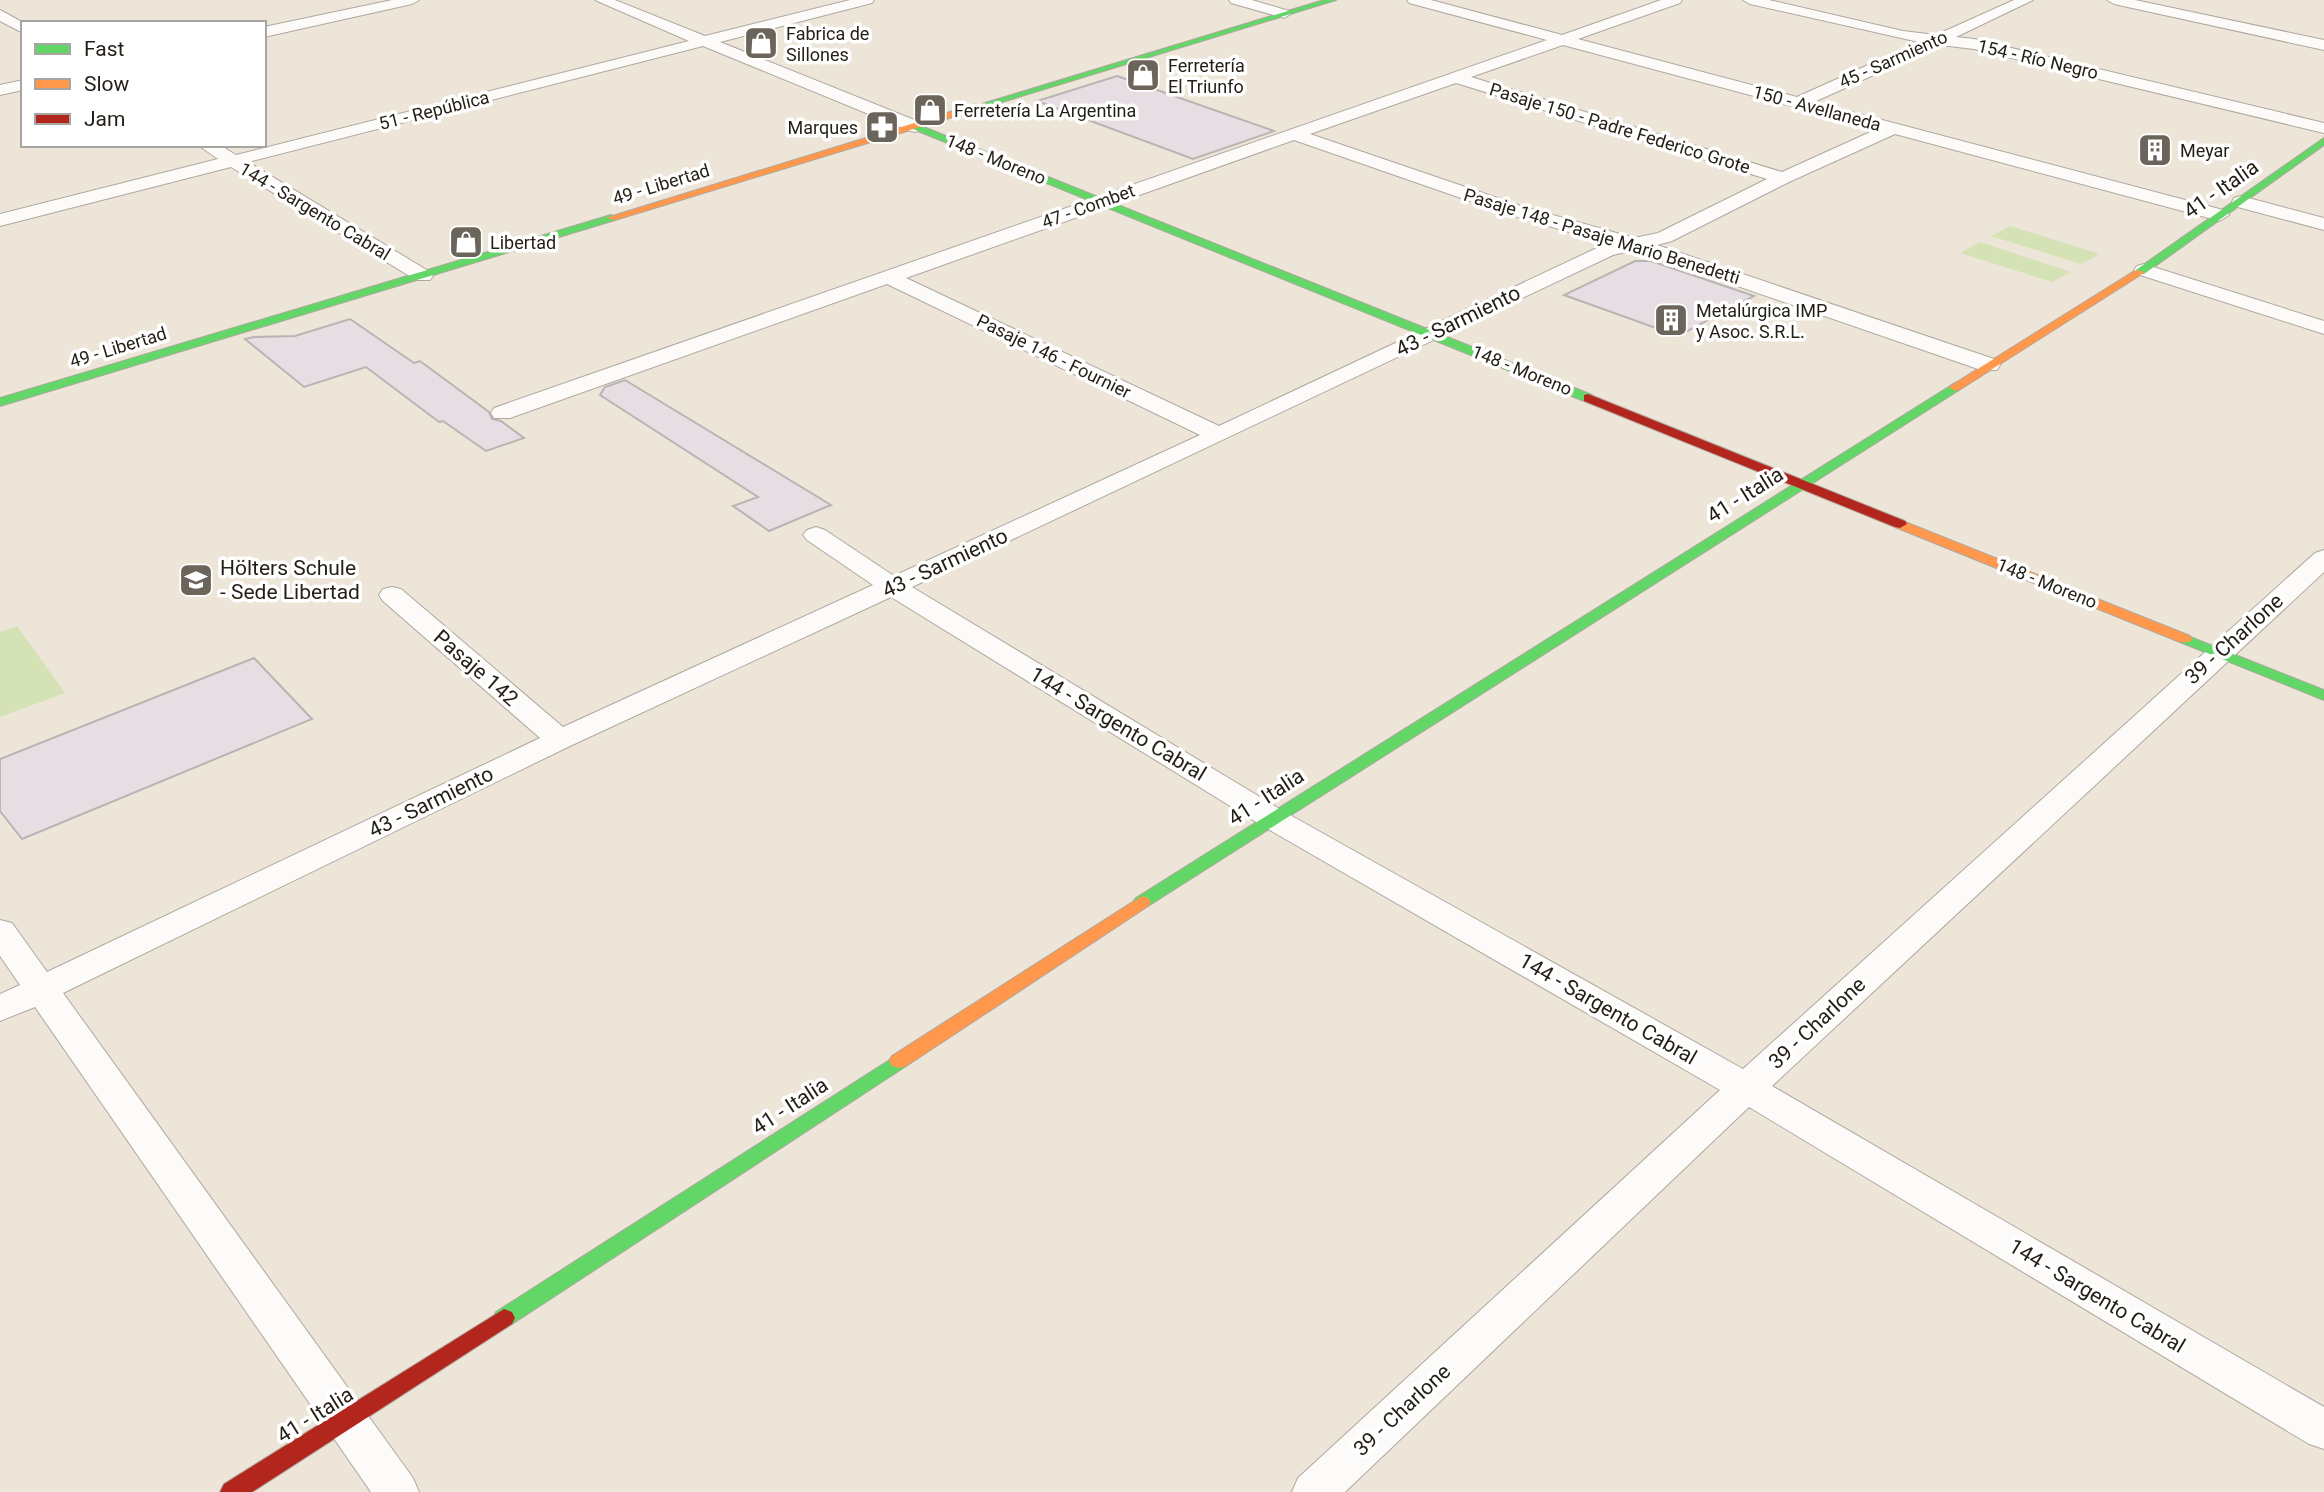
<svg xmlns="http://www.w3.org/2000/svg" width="2324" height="1492" font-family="Roboto,sans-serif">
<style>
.green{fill:#d5e2b6}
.building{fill:#e6dee3;stroke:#b9b4b3;stroke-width:2}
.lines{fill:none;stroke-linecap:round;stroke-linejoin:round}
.street-casing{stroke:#afa89f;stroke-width:2}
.fast-casing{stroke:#afa89f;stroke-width:2}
.slow-casing{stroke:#afa89f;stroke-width:2}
.jam-casing{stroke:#afa89f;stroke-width:2}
.street{fill:#fcfbf9;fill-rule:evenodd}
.fast{fill:#63d668;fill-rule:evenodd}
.slow{fill:#ff974d;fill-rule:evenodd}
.jam{fill:#b3261e;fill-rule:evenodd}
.labels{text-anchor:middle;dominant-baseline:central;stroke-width:7;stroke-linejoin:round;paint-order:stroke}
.far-poi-label{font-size:18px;fill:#231e16;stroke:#fff;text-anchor:start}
.far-street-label{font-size:18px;fill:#231e16;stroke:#fff}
.street-label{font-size:21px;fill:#231e16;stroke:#fff}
.poi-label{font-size:21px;fill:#231e16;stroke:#fff;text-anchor:start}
</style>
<rect width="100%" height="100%" fill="#ede5d8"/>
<path class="green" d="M2010,226L2100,254L2081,264L1991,236Z
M1980,242L2071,272L2052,282L1960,253Z
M17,626L65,693L0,717V632Z"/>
<path class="building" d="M1117,76L1274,131L1193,159L1037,101Z
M1635,261H1651L1754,296L1678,336L1564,295Z
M350,319L414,363L420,361L489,412L492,419L501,421L524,438L486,451L443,421L439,422L366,367L304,387L245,339L254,337L295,336Z
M625,380L831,505L769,531L733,506L758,497L600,395L605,387Z
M254,658L312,719L22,839L0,811V759Z"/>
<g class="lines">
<g class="street-casing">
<path id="street" d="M392,0H419L412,4L264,37V27Z
M595,0H615L705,36L850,0H874L872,3L720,42L922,123L925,127L916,132L910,131L703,46L248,162L430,272L433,276L430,280H416L231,167L0,226V214L218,159L198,145H220L236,155L689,41Z
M1229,0H1252L1289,11L1291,14L1284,18L1231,3Z
M1407,0H1431L1562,35L1661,0H1682L1680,3L1578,39L1797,97L1919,42L1750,4L1743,0H1769L1903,31L1936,35L2014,0H2033L1956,37L1974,39L2324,123V133L1974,49L1940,45L1814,102L2227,211L2229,215L2220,221L1895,134L1789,182L1672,241L1657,245L1997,360L2000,365L1997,370H1981L1633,250L1613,255L912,587L1283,811L1743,1069L2315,553L2324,550V572L1772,1086L2324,1407V1449L2309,1444L1749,1107L1345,1492H1292L1298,1478L1720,1090L1261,825L891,597L570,746L63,993L413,1478L419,1492H371L35,1007L0,1021V994L20,985L0,956V920L12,923L47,972L540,738L383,601L379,595L383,589L392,587L401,589L563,727L873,585L807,540L803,535L807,530L816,527L825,530L894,576L1200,435L887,284L510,418H494L491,413L494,408L1547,40L1409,3ZM1563,45L1877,129L1782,172L1471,77ZM1456,83L1767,179L1658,233L1634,238L1521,206L1310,134ZM1294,140L1507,214L1611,244L1599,247L1219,426L906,278Z
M2107,0H2135L2324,40V50L2114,4Z
M0,10L24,23L23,33L0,21Z
M23,80V90L0,95V85Z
M2241,196L2324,218V230L2234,206L2232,202L2234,198Z
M2144,264L2324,321V334L2137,274L2134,270L2137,266Z"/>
</g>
<g class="fast-casing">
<path id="fast" d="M1324,0H1336L979,109L972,107Z
M916,124L1592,395L1594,398L1592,401H1584L913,129L911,127Z
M2324,138V145L2144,274H2136V270Z
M611,215L616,218L615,220L0,406V398Z
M1955,383L1961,387L1959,390L1148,906H1136L1133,902L1136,898Z
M2185,635L2324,690V700L2180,642L2178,639L2180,636Z
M899,1054L906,1056L909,1061L906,1066L512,1324L504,1327L496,1324L493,1318L496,1312Z"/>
</g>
<g class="slow-casing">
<path id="slow" d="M976,104L980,107L979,109L615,220L606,218Z
M2136,270L2145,272L1959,390L1955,391L1949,387Z
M1900,520L2190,636L2192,639L2190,642H2180L1895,527V521Z
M1142,896L1148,898L1151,902L1148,906L906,1066L899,1068L892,1066L889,1061L892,1056Z"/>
</g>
<g class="jam-casing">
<path id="jam" d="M1588,394L1905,521L1907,524L1900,528L1895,527L1584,401V395Z
M504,1309L512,1312L515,1318L512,1324L252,1492H220L224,1484Z"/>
</g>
<use href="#street" class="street"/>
<use href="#fast" class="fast"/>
<use href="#slow" class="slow"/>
<use href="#jam" class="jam"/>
</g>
<defs>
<g id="shop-square" transform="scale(1.75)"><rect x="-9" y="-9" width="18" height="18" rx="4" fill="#6a645a" stroke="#fff"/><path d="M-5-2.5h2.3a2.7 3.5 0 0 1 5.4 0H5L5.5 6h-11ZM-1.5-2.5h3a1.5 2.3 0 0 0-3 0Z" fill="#fff"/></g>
<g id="pharmacy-square" transform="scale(1.75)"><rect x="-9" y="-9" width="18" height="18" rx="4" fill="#6a645a" stroke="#fff"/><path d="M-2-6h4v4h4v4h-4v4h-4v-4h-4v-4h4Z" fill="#fff"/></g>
<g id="building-square" transform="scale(1.75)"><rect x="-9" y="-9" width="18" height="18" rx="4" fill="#6a645a" stroke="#fff"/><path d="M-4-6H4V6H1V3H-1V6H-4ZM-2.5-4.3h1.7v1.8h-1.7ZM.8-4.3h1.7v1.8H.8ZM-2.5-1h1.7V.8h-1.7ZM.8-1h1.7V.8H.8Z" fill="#fff"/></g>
<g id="school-square" transform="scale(1.75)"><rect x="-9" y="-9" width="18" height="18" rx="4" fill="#6a645a" stroke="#fff"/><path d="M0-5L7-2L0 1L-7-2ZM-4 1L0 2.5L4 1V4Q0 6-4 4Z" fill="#fff"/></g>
</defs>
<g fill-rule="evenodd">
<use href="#shop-square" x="761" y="43"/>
<use href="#shop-square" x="1143" y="75"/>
<use href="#shop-square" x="930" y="110"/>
<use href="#pharmacy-square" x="882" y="127"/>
<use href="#building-square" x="2155" y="150"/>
<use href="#shop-square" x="466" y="242"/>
<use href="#building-square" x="1671" y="320"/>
<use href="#school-square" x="196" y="580"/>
</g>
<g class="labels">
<g class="far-poi-label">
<text x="786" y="33">Fabrica de<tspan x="786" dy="21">Sillones</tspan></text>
<text x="1168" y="65">Ferretería<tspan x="1168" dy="21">El Triunfo</tspan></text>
<text x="954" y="110">Ferretería La Argentina</text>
<text x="858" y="127" text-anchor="end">Marques</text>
<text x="2180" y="150">Meyar</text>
<text x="490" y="242">Libertad</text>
<text x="1696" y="310">Metalúrgica IMP<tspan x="1696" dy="21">y Asoc. S.R.L.</tspan></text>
</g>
<g class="far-street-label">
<text transform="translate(1893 59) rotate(-24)">45 - Sarmiento</text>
<text transform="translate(2038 59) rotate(13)">154 - Río Negro</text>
<text transform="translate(1817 108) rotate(15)">150 - Avellaneda</text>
<text transform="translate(434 110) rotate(-14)">51 - República</text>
<text transform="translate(1620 128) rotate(17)">Pasaje 150 - Padre Federico Grote</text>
<text transform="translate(996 159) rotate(22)">148 - Moreno</text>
<text transform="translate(661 184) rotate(-17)">49 - Libertad</text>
<text transform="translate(1088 206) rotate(-20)">47 - Combet</text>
<text transform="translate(315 211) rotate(31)">144 - Sargento Cabral</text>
<text transform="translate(1602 236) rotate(17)">Pasaje 148 - Pasaje Mario Benedetti</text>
<text transform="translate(118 347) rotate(-17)">49 - Libertad</text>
<text transform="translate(1054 356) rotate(26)">Pasaje 146 - Fournier</text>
<text transform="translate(1522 370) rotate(22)">148 - Moreno</text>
<text transform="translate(2047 583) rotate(22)">148 - Moreno</text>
</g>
<g class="street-label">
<text transform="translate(2221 189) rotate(-35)">41 - Italia</text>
<text transform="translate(1458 321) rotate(-26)">43 - Sarmiento</text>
<text transform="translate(1745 495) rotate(-32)">41 - Italia</text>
<text transform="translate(945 563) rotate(-25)">43 - Sarmiento</text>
<text transform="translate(2234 639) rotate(-42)">39 - Charlone</text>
<text transform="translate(476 668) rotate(41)">Pasaje 142</text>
<text transform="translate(1118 724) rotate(31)">144 - Sargento Cabral</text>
<text transform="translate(1266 797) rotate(-33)">41 - Italia</text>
<text transform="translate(431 802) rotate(-26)">43 - Sarmiento</text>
<text transform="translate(1608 1009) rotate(30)">144 - Sargento Cabral</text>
<text transform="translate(1817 1023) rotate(-43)">39 - Charlone</text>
<text transform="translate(790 1106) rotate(-33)">41 - Italia</text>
<text transform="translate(2097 1296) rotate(31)">144 - Sargento Cabral</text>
<text transform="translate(1402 1410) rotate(-43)">39 - Charlone</text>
<text transform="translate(315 1415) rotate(-32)">41 - Italia</text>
</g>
<g class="poi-label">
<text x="220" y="568">Hölters Schule<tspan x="220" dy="24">- Sede Libertad</tspan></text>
</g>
</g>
<rect x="21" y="21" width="245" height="126" fill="#ffffff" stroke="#a7a5a2" stroke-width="2"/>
<rect x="35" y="44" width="35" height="10" fill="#63d668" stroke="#a7a5a2" stroke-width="2"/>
<text x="84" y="56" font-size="21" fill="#231e16">Fast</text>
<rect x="35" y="79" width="35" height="10" fill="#ff974d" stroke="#a7a5a2" stroke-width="2"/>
<text x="84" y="91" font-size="21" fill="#231e16">Slow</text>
<rect x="35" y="114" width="35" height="10" fill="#b3261e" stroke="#a7a5a2" stroke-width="2"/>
<text x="84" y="126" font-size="21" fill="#231e16">Jam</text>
</svg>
